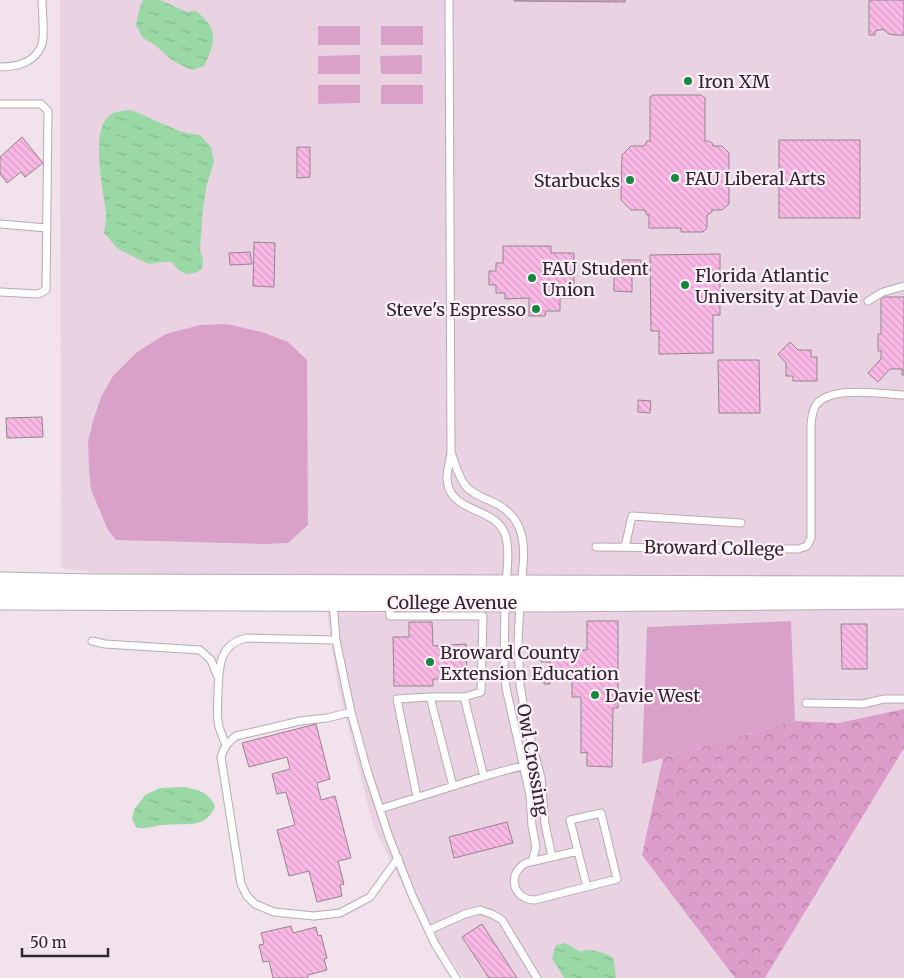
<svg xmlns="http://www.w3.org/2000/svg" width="904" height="978" font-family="Merriweather,serif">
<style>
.built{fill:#e9d3e2}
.grass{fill:#daa1c8}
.forest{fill:url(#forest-crowns)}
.water{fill:url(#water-ripples)}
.building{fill:url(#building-back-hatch);stroke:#93858e}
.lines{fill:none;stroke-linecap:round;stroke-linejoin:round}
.lane-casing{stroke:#b8aab3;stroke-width:9}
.secondary-casing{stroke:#b8aab3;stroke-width:21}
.lane{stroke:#fff;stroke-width:7}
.secondary{stroke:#fff;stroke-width:19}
.poi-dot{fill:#17873f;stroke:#ffeff9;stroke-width:2}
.labels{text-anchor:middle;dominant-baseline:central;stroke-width:4.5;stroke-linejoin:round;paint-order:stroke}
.poi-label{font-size:18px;fill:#2e282c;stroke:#ffeff9;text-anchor:start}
.street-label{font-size:18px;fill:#2e282c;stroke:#ffeff9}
</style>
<defs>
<pattern id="forest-crowns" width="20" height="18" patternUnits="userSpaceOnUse" patternTransform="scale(1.25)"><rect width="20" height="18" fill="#dd9dca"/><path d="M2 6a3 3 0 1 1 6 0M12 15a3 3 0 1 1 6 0" fill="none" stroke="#b480a4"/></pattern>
<pattern id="water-ripples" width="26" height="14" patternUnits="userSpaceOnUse" patternTransform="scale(1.25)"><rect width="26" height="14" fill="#9ad8a5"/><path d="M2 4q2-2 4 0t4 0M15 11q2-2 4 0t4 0" fill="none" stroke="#85b98e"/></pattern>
<pattern id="building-back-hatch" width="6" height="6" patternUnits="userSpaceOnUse" patternTransform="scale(1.25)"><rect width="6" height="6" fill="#fab8e5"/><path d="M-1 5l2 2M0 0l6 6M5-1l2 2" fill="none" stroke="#d79ec5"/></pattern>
</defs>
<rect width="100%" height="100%" fill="#f1e2ec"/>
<path class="built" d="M60,0H904V978H464L415,910L373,825L338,687L326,603L61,568Z"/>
<path class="grass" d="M318,26H360V45H318Z
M381,26H423V45H381Z
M360,55V74H318V56Z
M422,55V74H381L380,56Z
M318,85H360V103L318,104Z
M381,85H423V104H381Z
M227,324L262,332L288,342L307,360L308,525L288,543L265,544L116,540L108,530L91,490L89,469L88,442L93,421L101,397L113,376L137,352L166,334L200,325Z
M791,621L795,721L642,764L647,627Z"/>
<path class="forest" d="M904,709V748L765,978H735L642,855L663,758L795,721L839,723Z"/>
<path class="water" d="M143,0H160L187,12L196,11C219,29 216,41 204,66L192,70L173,61L155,45L143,38L136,25L140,7Z
M130,110C154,118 175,133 200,135L211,147L214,162L207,184L203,207L200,249L203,260L202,269C189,278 180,274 172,262H161L149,264L118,249L104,233C105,227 106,220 106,213C104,192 87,123 114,113C118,111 125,111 130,110Z
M185,787C199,790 209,793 215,806C206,831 183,822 163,825C152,826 146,830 136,827L132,819L134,810L145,795L160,788Z
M565,943L581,952C590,947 602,953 612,957L614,961L616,978H564L552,958L556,945Z"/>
<path class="building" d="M514,0H625V2L514,1Z
M869,0H904V35H896L889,34L883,29L875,31V35H869Z
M653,95H701L705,98V141H709L713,144V146H722L729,153V204L722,210H712V212L707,215V228L703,232H681V228H649V215H647L644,210H631L621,200L622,155L631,146H644L647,141H650V97Z
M22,137L43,163L25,177L21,172L7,183L0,174V157Z
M779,140H860V218H779Z
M297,147H310V177L297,178Z
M254,242L275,243L274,287L253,286Z
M503,246H551V253H574V298H560V311H546L545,316H529V298L505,299V293H496V285H489V271H496V263H503Z
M250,252L252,264L230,265L229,253Z
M720,254V315H713V353L659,354V331H651L650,255Z
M614,260H641V268H632V292L614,291Z
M881,297H904V375H902V369H890L878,382L868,373L881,359V351H878V334H881Z
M790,342L798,350H811V357H817V381H793V376H786V363L778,354Z
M718,360H759L760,413H719Z
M638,400L651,401L650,413L638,412Z
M42,417L43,437L7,438L6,418Z
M587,621H618V708H613L612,767L587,766V752L581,753V697H572V681H550V684H544V670H550V662H541V649L587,650Z
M409,622H432L433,646L466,644L467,679H433V686H394L393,637H409Z
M841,624H867V669H842Z
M316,724L330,779L317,783L321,800L335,796L351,858L338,861L344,884L340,885L342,896L317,902L309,871L289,876L277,830L295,825L286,792L277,794L272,774L290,769L287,757L249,767L242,743Z
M507,822L513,843L454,858L449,837Z
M482,924L517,978H489L462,937Z
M291,926L293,933L316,927L318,936L321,935L327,958L324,959L327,970L308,975V978H273L269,961L263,962L259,945L264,944L261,933Z"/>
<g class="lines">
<g class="lane-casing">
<path id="lane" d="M449,0L451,452C450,461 447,470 447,479C449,514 495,506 505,534C510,549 507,569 506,584
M0,67C17,67 36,62 42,44C45,35 42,10 42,0
M0,104H41L48,111L46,290L38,294L0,292
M0,224L47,228
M868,301L883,292L904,286
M451,452C455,463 458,476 465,485C471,494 485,498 495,503C529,520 525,552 521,585
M596,547L798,549L807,546L811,538V424C812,417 812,411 816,405C830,385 882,394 904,395
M625,547L632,516L741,523
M333,601L336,640L351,712L367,770L389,837L412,895L435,944L456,978
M389,602L390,616H483L481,692L464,697
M505,603L504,667L506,688L530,795L532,826L536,847L532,861
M520,603L518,642L520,685L527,725L541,778L545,824L552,857
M92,641L105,644L200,650L211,660L217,675
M806,703L863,704L884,699H904
M351,712L327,718L300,721L236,736C228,742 224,747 221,757L241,884L247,896L255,904L274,912L314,916L340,913L370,897L398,858
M226,746C224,740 221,733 219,727C216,715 218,704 218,692C219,668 218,645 246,638L336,640
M453,786L430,697H464L484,777
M417,797L397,699L430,697
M380,809L492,774L537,762
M578,851L526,863C506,874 513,900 535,900L617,879L601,813L570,820L587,887
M429,930L465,914L480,910L492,914L502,920L537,978"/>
</g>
<g class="secondary-casing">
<path id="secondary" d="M0,582L94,584L904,586
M0,600L541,602L904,599"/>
</g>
<use href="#lane" class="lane"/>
<use href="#secondary" class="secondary"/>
</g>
<g class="poi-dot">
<circle cx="688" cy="81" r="5"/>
<circle cx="675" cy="178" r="5"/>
<circle cx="630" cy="180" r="5"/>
<circle cx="532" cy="278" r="5"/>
<circle cx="685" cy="285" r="5"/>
<circle cx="536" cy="309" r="5"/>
<circle cx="430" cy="662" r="5"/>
<circle cx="595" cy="695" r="5"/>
</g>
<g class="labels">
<g class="poi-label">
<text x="698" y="81">Iron XM</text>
<text x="685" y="178">FAU Liberal Arts</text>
<text x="620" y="180" text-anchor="end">Starbucks</text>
<text x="542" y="268">FAU Student<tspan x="542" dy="21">Union</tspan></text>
<text x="695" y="275">Florida Atlantic<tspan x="695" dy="21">University at Davie</tspan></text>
<text x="526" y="309" text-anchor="end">Steve's Espresso</text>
<text x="440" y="652">Broward County<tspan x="440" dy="21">Extension Education</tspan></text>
<text x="605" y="695">Davie West</text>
</g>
<g class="street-label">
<text transform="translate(714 548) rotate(1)">Broward College</text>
<text x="452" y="602">College Avenue</text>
<text transform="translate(533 760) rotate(80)">Owl Crossing</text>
</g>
</g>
<path d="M22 948v8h86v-8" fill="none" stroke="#2e282c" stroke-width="2.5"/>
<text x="30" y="948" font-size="15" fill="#2e282c" stroke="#ffeff9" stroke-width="4" paint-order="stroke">50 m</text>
</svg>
